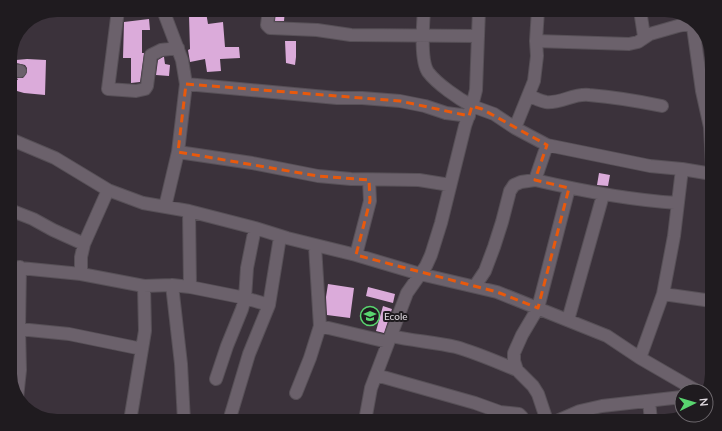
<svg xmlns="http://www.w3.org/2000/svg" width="722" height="431" font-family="Lato,sans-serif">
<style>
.building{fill:#dbabda}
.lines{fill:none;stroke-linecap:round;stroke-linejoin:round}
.street-casing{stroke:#575057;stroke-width:14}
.street{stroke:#6b616b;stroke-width:12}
.marked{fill:none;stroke:#e8590c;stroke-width:3;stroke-dasharray:8 5;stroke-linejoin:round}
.labels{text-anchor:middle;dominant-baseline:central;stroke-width:4;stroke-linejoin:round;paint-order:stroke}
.poi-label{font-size:10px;fill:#e1dbe1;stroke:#1f1b1f;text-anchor:start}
</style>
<rect width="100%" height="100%" fill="#3b323b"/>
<path class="building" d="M276,10H285L284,21H275Z
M206,12L208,24L223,22L225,47H239L240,58L220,59L221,71L207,72L205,59L190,62L188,50L190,49L189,15Z
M149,19L150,30H142V53H144L140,82L131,83V58H123L124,22Z
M285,41H296V57L295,65L286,63Z
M163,57H164L165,64L170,65L169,76L156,75L158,60Z
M27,59L46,60L45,95L24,93L10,89V79L18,80L17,78H23L27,72V68L25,65L16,63V60Z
M599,173L610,175L608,186L597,185Z
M328,284L354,288L350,318L327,315L326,297Z
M368,287L395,294L393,303L366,296Z
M383,306L392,309L384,333L376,331Z"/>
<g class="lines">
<g class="street-casing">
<path id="street" d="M118,10L108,89L136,91L145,89L147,86L151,55L161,50L178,48
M163,10L182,60L186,84L178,152L165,207
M269,10L267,25L270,28L317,30L351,35L478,36L476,90L472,106L494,114L515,128L534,81L537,56L536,41L538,10
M640,10L644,36
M692,20L702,91L710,127L712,166
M478,36L479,10
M536,41L629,44L638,42L650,34L678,26L693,23
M10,70L20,71
M186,84L337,98H362L400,101L425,106L446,113L469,116
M529,95C534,98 540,101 546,102C560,104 574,93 589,95C613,97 638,101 662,106
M515,128L547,145L650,166L682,169L712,174
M10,139L55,158L108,190L143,203L189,211L255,228L287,238L356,255L420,274L497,292L607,336L640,358L697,391
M178,152L252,163L318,176L351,179L419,180L450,185
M535,180C582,191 629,200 678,203
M10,210L33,219L53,230L84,244
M189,211L190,287
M315,246L320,326
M356,255L370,201L369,180
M10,267L81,274L144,286L172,285L190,287L245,298L269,305
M81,274V257L84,244L108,190
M172,285L181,364L184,421
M475,286L485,271L494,247L502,222L510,191L514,185L521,182L535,180L547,145
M663,294L712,301
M568,320L603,195
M19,329L69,334L142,349
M391,336C413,341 434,342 456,347C477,353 497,362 517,370
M640,358L663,294L674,236L682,169
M376,375L475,403L500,412L519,414L522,417L523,421
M216,379L227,346L242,309L245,298L247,268L255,228
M706,392L707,391
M296,393L310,358L320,326L388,342
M17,398L20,370L19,329L20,267
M649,401L651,421
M130,421L145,331L144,286
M229,421L249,354L269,305L280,237
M365,421L371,388L407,293L426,266L431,255L441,223L465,126L472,106C459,99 437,84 428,72C420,60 423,25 424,10
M547,421L538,394L533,386L517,370L514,361V353L522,335L538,308L569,188
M557,421L580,411L602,406L682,397"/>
</g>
<use href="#street" class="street"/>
</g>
<path class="marked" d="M186,84L400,101L469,116L472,106L482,109L547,145L535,180L569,188L538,308L497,292L356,255L370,201L369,180L318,176L178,152Z"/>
<defs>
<g id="school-ring" transform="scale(1)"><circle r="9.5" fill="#1f1b1f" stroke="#59d56f" stroke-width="1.5"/><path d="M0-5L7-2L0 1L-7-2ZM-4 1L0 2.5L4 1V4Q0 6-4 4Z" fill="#59d56f"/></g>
</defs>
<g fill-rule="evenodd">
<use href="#school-ring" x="370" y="316"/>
</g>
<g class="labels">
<g class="poi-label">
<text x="384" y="316">Ecole</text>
</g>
</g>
<path d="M0 0H722V431H0ZM57 17H665A40 40 0 0 1 705 57V374A40 40 0 0 1 665 414H57A40 40 0 0 1 17 374V57A40 40 0 0 1 57 17Z" fill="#1f1b1f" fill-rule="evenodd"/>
<g transform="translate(694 403) rotate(85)"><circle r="19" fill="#1f1b1f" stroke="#6d686d"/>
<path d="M0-3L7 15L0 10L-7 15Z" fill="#59d56f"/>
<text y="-6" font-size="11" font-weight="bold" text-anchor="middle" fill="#e1dbe1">N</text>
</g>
</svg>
